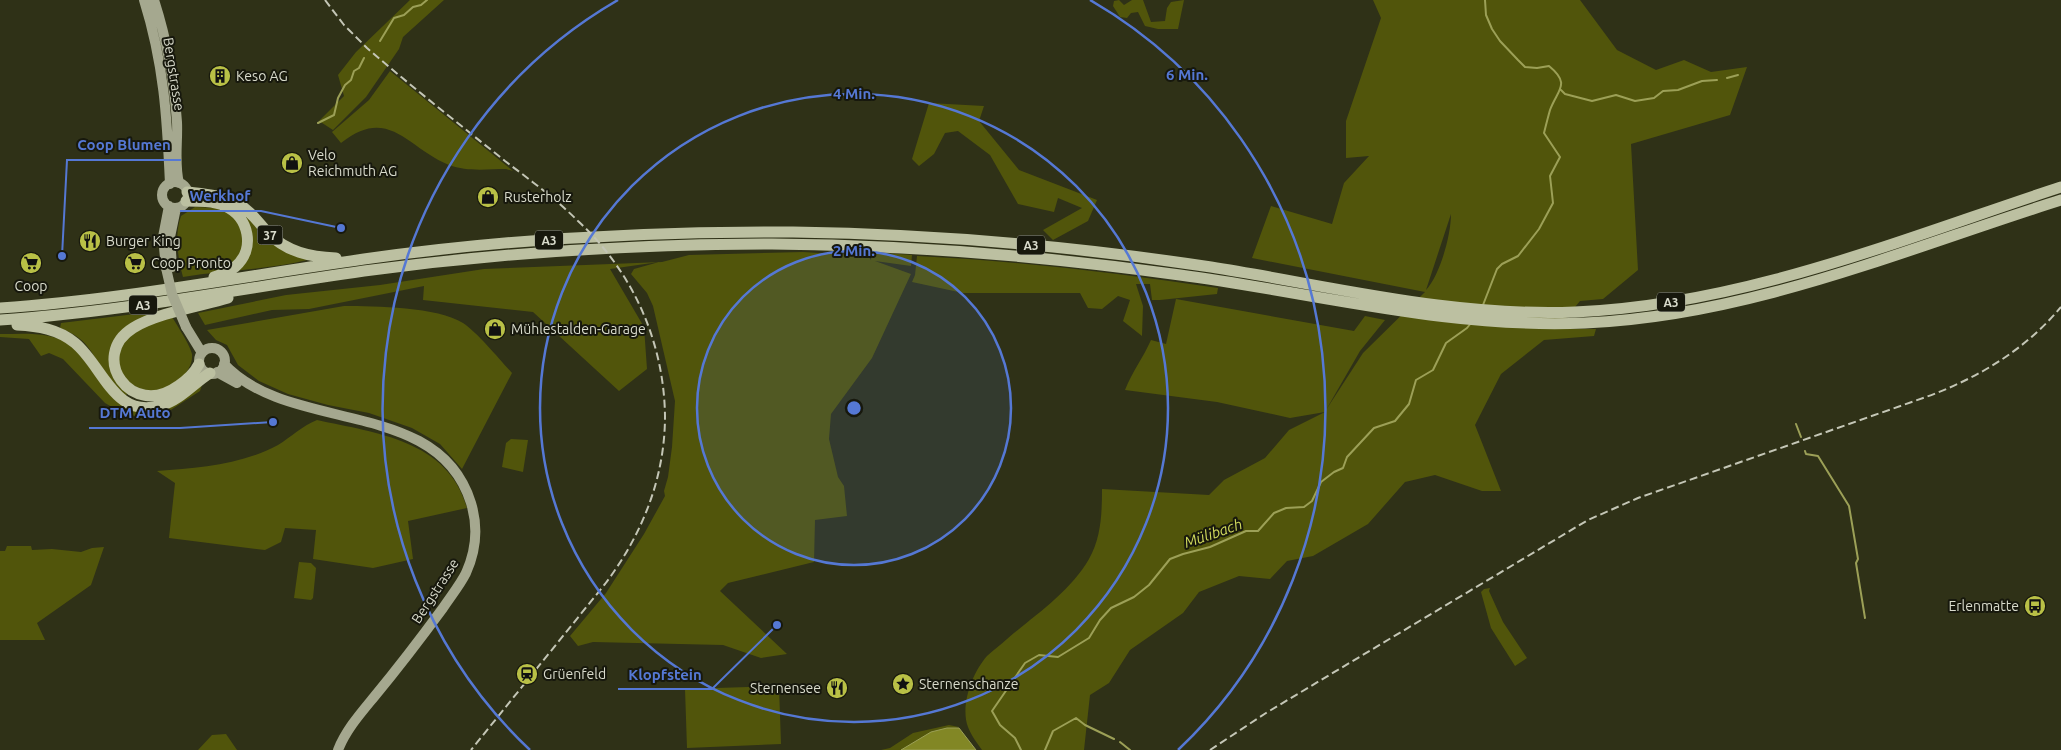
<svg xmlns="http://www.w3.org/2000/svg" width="2061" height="750" font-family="Ubuntu,sans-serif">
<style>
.green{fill:#51550b;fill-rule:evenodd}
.water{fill:#828725;stroke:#9ca057}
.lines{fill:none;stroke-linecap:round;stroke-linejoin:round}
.stream{stroke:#9ca057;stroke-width:2}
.major{stroke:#a5a88f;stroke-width:10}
.highway{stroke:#bcc0a1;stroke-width:11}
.rail{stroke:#c4c6b6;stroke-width:2;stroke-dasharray:8 4;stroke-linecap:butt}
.major-bridge{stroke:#a5a88f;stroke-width:10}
.ring{fill:none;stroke:#5578d4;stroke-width:2.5}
.labels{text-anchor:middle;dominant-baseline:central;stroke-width:4;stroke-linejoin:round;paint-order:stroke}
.shield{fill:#17180d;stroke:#9fa093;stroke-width:1}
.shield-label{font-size:12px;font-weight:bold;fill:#d9dbcc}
.street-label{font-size:14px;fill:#d9dbcc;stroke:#17180d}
.poi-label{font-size:14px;fill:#d9dbcc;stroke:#17180d;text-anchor:start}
.water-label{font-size:15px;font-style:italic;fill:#d2db5d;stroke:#17180d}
.centre{fill:#5578d4;stroke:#17180d;stroke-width:2.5}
.ring-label{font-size:15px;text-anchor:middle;font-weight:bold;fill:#5578d4;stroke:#17180d;stroke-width:4;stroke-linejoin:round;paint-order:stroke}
.leader{fill:none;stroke:#5578d4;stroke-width:2}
.callout-dot{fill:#5578d4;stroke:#17180d;stroke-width:2}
.callout-label{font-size:15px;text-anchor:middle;font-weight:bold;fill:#5578d4;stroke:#17180d;stroke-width:4;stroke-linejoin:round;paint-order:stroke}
</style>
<rect width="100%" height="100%" fill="#2f3117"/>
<path class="green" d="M410,0H444L403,37L399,49L366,97L333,130L319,121L344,96L338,75L356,52Z
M1119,0L1124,5L1132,0H1143L1151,22L1165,21L1167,8L1171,2L1184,0L1178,29H1158L1145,26L1138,12L1131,13L1127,18L1120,17L1113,6L1114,1Z
M1373,0H1580L1617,50L1656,70L1684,60L1711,72L1747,67L1730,115L1631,144L1638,270L1603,299L1580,301L1557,329H1596L1594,336L1544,340L1501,374L1475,425L1501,491H1482L1435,475L1405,482L1368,524L1313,556L1287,561L1270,579L1239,576L1199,592L1183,613L1130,650L1109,683L1090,695L1084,750H982C977,743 971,735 968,727C960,706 972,673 987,656C993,650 1001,645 1007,639C1035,615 1070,592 1089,559C1101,538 1102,514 1102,489L1209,495L1224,480L1265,458L1289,430L1325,412L1290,418L1217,402L1125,390C1132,372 1143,358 1151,340L1166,344L1176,299L1354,331L1365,316L1385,320L1360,351L1326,410L1363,353L1425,292L1252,258L1271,206L1332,224L1344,183L1369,156L1346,158V121L1381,18ZM1451,214C1451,235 1440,275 1426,290Z
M390,71L513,171L506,169C488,169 467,172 449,165C407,148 389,105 341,143L332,132L369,100Z
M929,103L984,106L979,121L1019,170L1097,200L1088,221L1053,240L1043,230L1082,208L1058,198L1054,212L1018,204L990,155L958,131L945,133L934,154L919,166L912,159Z
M230,203L307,259V260C266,270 224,270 183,277C178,258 174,236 181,216L195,207L215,208Z
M803,252L868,256L871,260L872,252L912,255L911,266L875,261L911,274L872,358L831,414L829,439L838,477L844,486L847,516L815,520L814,562L728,583L720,591L787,654L761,658L723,645L593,642L578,646L570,636L606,593L644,534L665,496L664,491L668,477L672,447L675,401L653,306L647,293L631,274L634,269L659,262L610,269L644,327L647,369L619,391L533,312L423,300L424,286L309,309L272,310L205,325L198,313L286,295L380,285L484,269L662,262L689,255Z
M917,256C1019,261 1118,273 1218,288L1217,294L1160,300H1152L1150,284H1136L1143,306L1142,336L1123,321L1130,300L1118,296L1102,309L1088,308L1080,293H963L912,282L915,275Z
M344,306C375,306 438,307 463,323C477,332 500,360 512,373L462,469L440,444L412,428L369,413L328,405L288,394L259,381L238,365L227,345L216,340L207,330Z
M168,310C174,321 190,344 192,354C194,373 170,390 153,391C144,391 138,388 131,384L126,396C119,389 110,382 105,374C90,350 88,339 60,328L61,323Z
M0,334C26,334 49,331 72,345L133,409L202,385L200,391L163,415L141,417L124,414L105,403L63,359L49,353L41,356L29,339L0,337Z
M317,420C376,433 448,440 467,508L408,521L413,559L373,568L313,559L316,530L285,528L281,542L265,550L169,538L175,483L157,471C198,468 241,465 278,445C291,437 302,426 317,420Z
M511,439L528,440L523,472L502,467L506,443Z
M7,546H31L32,550L52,549L81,552L92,548L104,547L91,585L37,623L45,640H0V551H5Z
M299,562L311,563L316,568L313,598L311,600L294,598Z
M1490,588L1489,591L1503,622L1527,658L1515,666L1491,628L1481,592L1484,589Z
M779,686L781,744L687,748L685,689Z
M949,725L959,727L936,734L905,750H881L890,748L913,733Z
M226,734L237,750H198L212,735Z"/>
<path class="water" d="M947,728H959L976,750H901L931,732Z"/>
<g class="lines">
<path class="stream" d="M380,41L394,18L404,15L413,7L421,5L427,0
M1727,78L1738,75
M1561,90L1565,94L1592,101L1616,95L1635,101L1654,98L1663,91L1678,90L1702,81L1717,80
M318,123L334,115L338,98L345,85L351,80L354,71L359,68L364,58
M1483,305L1497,269L1502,264L1518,256L1539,229L1553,203L1550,176L1560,157L1544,133C1546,125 1548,117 1550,110C1558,89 1571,84 1549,66L1537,68L1525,67L1518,60L1500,41L1492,29L1486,15L1485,0
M1796,424L1801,437
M1805,451L1806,454L1818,456L1849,506L1858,559L1856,563L1865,618
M1120,742L1130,750
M1021,750L1015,738L1000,725L992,711L1025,663L1039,655L1058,657L1089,638L1100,620L1111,608L1134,597L1149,585L1170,559L1183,554L1210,547L1246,531H1258L1274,513L1286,508L1304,507L1312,501L1321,482L1334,472L1343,468L1347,457L1374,428L1395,421L1409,404L1416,380L1433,370L1446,343L1467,328L1471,323
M1045,750L1053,731L1076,718L1085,725L1114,739"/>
<path class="major" d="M144,0C164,64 167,117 170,184
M154,0C167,40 174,80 177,122C178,142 174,163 179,183
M162 195a13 13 0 1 1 26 0a13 13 0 1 1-26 0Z
M172,267L170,237L176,208
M166,268L163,237L169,206
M186,327L202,353
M199 361a13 13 0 1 1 26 0a13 13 0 1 1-26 0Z
M224,364C290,435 438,396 471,503C478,526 476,551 466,573C460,585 451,596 443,608C421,638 398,668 374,697C360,714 346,730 338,750
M217,372L237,383"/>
<path class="highway" d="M187,192C204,194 222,195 237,203C250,210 258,222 268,233C287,252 310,257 336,258
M186,201C199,201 213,201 225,206C249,217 256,249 235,267C229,272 222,274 214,277
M0,308C122,300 243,276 364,259C506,239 650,231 793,232C933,234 1073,246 1211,267C1332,286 1451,317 1575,312C1744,305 1902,239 2061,187
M0,320C122,312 243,288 364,271C499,253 636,244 772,244C908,245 1044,256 1180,275C1315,293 1448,329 1585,323C1751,316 1905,249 2061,200
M17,325C38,326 58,329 75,343C103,366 115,421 162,405C180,400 194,383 210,373
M199,364C194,374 187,380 178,386C131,420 88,356 133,328C157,313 201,306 228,298"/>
<path class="rail" d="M325,0L344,25L367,48C412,87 459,124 505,161C530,180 556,199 578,221C633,272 664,342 665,416C665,478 642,535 605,584L471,750
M1210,750L1266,713L1588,520L1638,498L1926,397C1978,378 2025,350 2061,307"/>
<path class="major-bridge" d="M166,268L172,294L186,327"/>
</g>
<circle cx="854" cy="408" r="157" fill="#5578d4" fill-opacity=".12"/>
<g class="ring">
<circle cx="854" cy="408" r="157"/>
<circle cx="854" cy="408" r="314"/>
<path d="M530 750A471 471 0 0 1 618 0M1090 0A471 471 0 0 1 1178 750"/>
</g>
<defs>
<g id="building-disc" transform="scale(1.125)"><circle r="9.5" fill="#b9c046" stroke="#17180d"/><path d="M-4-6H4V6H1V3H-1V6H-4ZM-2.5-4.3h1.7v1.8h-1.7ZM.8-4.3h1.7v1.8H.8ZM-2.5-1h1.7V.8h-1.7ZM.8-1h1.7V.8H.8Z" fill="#111"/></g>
<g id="shop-disc" transform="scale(1.125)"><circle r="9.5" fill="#b9c046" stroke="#17180d"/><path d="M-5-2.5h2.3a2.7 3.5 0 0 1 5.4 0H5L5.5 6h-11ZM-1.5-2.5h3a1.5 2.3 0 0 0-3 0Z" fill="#111"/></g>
<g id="restaurant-disc" transform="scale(1.125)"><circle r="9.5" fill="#b9c046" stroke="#17180d"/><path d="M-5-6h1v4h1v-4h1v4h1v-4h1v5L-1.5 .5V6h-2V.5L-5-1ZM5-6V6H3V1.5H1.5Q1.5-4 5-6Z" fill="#111"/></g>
<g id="supermarket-disc" transform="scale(1.125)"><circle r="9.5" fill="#b9c046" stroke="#17180d"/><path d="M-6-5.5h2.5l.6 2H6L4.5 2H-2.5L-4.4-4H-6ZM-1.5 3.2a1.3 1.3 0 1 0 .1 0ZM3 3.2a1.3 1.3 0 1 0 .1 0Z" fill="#111"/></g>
<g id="bus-disc" transform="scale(1.125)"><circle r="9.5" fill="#b9c046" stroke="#17180d"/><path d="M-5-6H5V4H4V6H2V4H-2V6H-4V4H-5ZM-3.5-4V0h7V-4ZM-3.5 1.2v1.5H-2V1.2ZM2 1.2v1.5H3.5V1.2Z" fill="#111"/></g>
<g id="station-disc" transform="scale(1.125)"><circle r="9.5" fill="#b9c046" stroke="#17180d"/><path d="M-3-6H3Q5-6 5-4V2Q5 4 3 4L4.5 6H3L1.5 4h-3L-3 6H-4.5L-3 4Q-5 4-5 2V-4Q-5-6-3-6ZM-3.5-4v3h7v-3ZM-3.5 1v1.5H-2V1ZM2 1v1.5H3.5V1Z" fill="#111"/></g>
<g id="sight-disc" transform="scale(1.125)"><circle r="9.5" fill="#b9c046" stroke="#17180d"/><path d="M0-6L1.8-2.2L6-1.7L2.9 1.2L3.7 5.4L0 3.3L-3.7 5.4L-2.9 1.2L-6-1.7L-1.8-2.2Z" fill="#111"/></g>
</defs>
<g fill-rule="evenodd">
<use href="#building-disc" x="220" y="76"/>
<use href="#shop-disc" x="292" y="163"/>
<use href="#shop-disc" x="488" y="197"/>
<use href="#restaurant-disc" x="90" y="241"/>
<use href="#supermarket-disc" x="31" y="263"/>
<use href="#supermarket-disc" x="135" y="263"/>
<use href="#shop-disc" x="495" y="329"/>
<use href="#bus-disc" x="2035" y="606"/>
<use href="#station-disc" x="527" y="674"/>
<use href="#sight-disc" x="903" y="684"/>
<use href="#restaurant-disc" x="837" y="688"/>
</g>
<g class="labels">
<g class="shield">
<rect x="257.5" y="225.5" width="25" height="19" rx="4"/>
<rect x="535" y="230.5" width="28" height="19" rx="4"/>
<rect x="1017" y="235.5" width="28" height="19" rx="4"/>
<rect x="1657" y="292.5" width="28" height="19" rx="4"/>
<rect x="129" y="295.5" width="28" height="19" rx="4"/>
</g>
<g class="shield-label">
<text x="270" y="235">37</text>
<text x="549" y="240">A3</text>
<text x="1031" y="245">A3</text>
<text x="1671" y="302">A3</text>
<text x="143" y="305">A3</text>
</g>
<g class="street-label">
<text transform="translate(174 74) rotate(81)">Bergstrasse</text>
<text transform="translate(435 591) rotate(-57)">Bergstrasse</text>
</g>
<g class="poi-label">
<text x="236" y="76">Keso AG</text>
<text x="308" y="155">Velo<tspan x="308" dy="16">Reichmuth AG</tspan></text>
<text x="504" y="197">Rusterholz</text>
<text x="106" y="241">Burger King</text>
<text x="151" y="263">Coop Pronto</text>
<text x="31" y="286" text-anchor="middle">Coop</text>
<text x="511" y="329">Mühlestalden-Garage</text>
<text x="2019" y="606" text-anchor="end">Erlenmatte</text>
<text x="543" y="674">Grüenfeld</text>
<text x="919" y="684">Sternenschanze</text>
<text x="821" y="688" text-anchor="end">Sternensee</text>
</g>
<g class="water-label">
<text transform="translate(1213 533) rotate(-19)">Mülibach</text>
</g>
</g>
<circle cx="854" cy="408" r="8" class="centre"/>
<g class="ring-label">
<text x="1187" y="80">6 Min.</text>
<text x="854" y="99">4 Min.</text>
<text x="854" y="256">2 Min.</text>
</g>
<path class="leader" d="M62 256L67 160H181M341 228L261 211H180M273 422L180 428H89M777 625L712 689H618"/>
<g class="callout-dot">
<circle cx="62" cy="256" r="5"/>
<circle cx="341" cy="228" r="5"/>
<circle cx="273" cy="422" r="5"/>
<circle cx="777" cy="625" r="5"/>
</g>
<g class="callout-label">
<text x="124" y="150">Coop Blumen</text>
<text x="220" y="201">Werkhof</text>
<text x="135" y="418">DTM Auto</text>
<text x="665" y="680">Klopfstein</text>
</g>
</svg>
